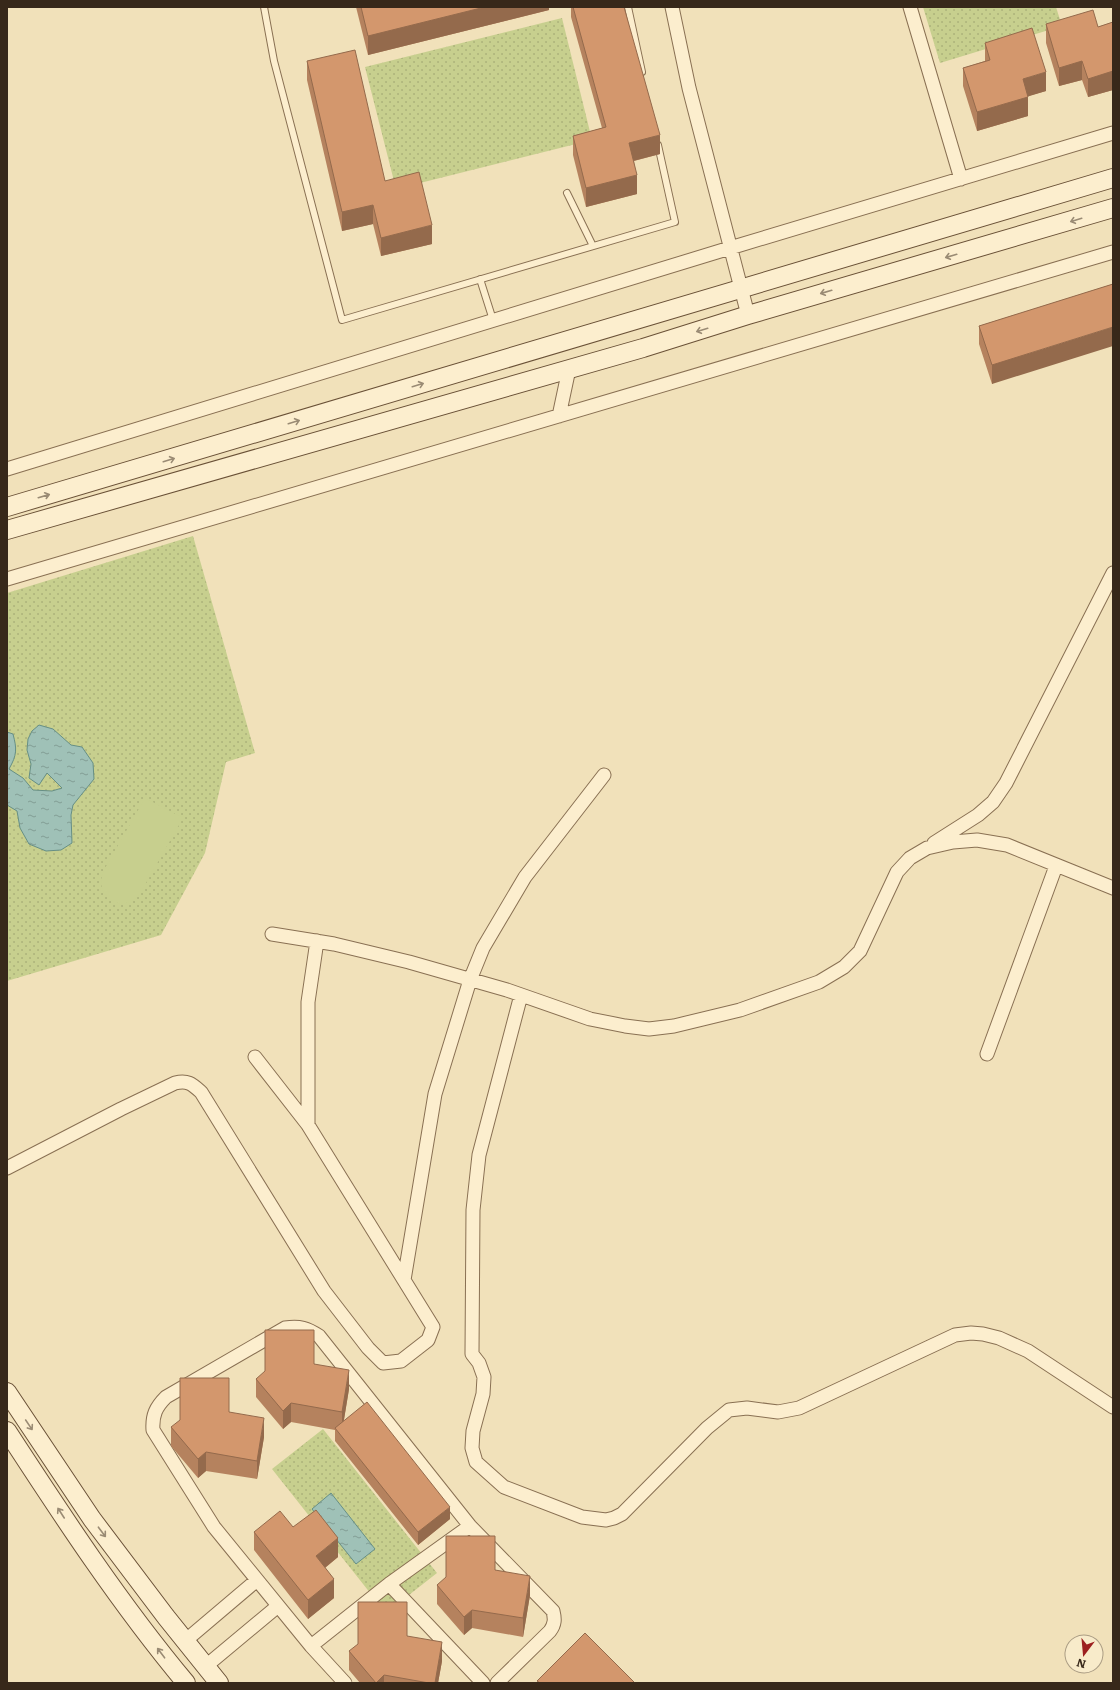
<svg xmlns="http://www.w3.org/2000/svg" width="1120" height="1690" font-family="Literata,serif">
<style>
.park{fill:url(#park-dots)}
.pitch{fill:#c7cf8e}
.water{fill:url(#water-ripples);stroke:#668f85}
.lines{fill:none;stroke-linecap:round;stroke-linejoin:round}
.lane-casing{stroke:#897053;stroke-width:8}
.street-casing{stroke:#897053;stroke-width:15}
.secondary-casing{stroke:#6a5137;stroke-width:20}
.lane{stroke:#fceece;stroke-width:6}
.street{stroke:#fceece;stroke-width:13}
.secondary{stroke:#fceece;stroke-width:18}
.wall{fill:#b5825e}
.shaded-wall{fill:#946a4c}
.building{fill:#d3976d;stroke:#946a4c}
.oneway{stroke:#9a8b74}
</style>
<defs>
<pattern id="park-dots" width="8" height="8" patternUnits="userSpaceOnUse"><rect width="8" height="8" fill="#c7cf8e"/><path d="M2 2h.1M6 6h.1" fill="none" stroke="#acb27a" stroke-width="1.8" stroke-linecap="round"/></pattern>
<pattern id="water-ripples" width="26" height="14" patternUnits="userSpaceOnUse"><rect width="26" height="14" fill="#9fc1b7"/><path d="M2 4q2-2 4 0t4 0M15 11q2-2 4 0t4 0" fill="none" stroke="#829d94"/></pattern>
</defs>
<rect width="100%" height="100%" fill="#f1e1ba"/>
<path class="park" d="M923,7H1056L1062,26L940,63Z
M562,18L592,140L396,189L365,67Z
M193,536L255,753L226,762L205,853L161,935L7,981V593Z
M323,1429L437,1573L386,1613L272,1469Z"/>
<path class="pitch" d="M145,798L183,818L142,890C140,894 137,898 134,900C119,909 102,899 101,882C101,878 103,874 104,870Z"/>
<path class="water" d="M39,725L53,729L71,745L82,747L93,763L94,779L73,805L71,815L72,843L61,850L46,851L29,844L20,828L17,811L7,805V732L13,734C17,749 17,755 9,769L23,778L33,790L52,791L62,788L47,773L39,785L29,778L31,764L27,750L28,739L32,731Z
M331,1493L375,1549L356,1564L312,1509Z"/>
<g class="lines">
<g class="lane-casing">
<path id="lane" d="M264,7L274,61L342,320L675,222L658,145
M628,7L642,72
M567,193L593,246
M480,279L493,320"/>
</g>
<g class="street-casing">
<path id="street" d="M672,7L689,88L748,315
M910,7L961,179
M559,416L569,369
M7,469L730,248L1113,133
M7,579L1113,252
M934,843L978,815L993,802L1006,783L1113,573
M272,934L334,944L409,962L507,990L590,1019L625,1026L649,1029L674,1026L740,1010L819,982L844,967L860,951L897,872L910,858L927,848L953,842L977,840L1007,845L1113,888
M521,995L479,1155L473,1210L472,1354L479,1363L484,1377L483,1394L473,1431L472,1448L476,1462L504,1487L582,1517L606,1520L614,1518L622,1514L707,1428L729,1410L747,1408L778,1412L799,1408L955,1335L971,1333L983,1334L999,1338L1028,1351L1113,1407
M987,1054L1056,866
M308,1125V1002L317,941
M7,1168L121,1109L175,1083C188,1080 192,1084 201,1092L324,1291L368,1348L383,1363L401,1361L428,1340L433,1327L308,1125L255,1057
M404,1280L435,1094L470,980L483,948L525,877L604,775
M470,1526L389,1584L483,1683
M185,1641L257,1580
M311,1646L389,1584
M206,1666L278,1606
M345,1683L311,1646L214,1527L153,1430C152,1415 156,1407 166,1397L285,1328C300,1326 307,1328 319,1336L470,1526L553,1611C555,1619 555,1624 550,1631L497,1683"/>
</g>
<g class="secondary-casing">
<path id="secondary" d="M7,507L1113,178
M7,530L643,348L748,315L1113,208
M7,1392L92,1519L166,1617L219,1683
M7,1431C63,1517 120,1604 186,1683"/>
</g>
<use href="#lane" class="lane"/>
<use href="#street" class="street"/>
<use href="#secondary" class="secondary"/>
</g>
<path class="wall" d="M356,7H549V10L368,55Z
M571,7H624L660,154L634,161L637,194L586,207L573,155V136L602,128L571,17Z
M1113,22V90L1088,97L1082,80L1059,86L1046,43V24L1098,27Z
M985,43L1046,91L1028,96V116L977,131L963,86V68L985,61Z
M307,61L385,181L432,244L381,256L373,224L342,231L307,80Z
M1113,284L992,384L979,344V326Z
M314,1364L349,1389L344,1420L450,1519L418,1545L335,1441V1430L291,1422L283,1429L256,1397V1379Z
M229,1412L264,1437L257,1479L206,1471L198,1478L171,1446V1427Z
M254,1532L338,1557L325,1568L334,1598L308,1619L254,1550Z
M495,1570L530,1595L523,1637L472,1628L464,1635L437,1604V1585Z
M407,1636L442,1661L438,1683H360L349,1670V1651Z"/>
<path class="shaded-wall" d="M485,7H549V10L368,55V36Z
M1082,61V80L1059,86V68Z
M1113,71V90L1088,97V79Z
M1046,72V91L1023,98V79Z
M1028,97V116L977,131V112Z
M660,135V154L629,162V143Z
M637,175V194L586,207V188Z
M373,205V224L342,231V212Z
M432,225V244L381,256V238Z
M1113,327V346L992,384V365Z
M349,1370V1389L342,1431V1412Z
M291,1403V1422L283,1429V1411Z
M264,1418V1437L257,1479V1461Z
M206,1452V1471L198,1478V1459Z
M450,1507V1519L418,1545V1532Z
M338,1538V1557L316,1575V1556Z
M530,1576V1595L523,1637V1618Z
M334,1579V1598L308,1619V1600Z
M472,1610V1628L464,1635V1617Z
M442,1642V1661L438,1683H435Z
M384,1675V1683H376Z"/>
<path class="building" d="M361,7H485L368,36Z
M573,7H624L660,135L629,143L637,175L586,188L573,136L606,127Z
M1093,10L1098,27L1113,22V71L1088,79L1082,61L1059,68L1046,24Z
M1032,28L1046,72L1023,79L1028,97L977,112L963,68L990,60L985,43Z
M355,50L385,181L419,172L432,225L381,238L373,205L342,212L307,61Z
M1113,284V327L992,365L979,326Z
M265,1330H314V1364L349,1370L342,1412L291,1403L283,1411L256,1379L265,1371Z
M180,1378H229V1412L264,1418L257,1461L206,1452L198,1459L171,1427L180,1420Z
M367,1402L450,1507L418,1532L335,1428Z
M316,1510L338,1538L316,1556L334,1579L308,1600L254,1532L280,1511L293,1527Z
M446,1536H495V1570L530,1576L523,1618L472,1610L464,1617L437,1585L446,1577Z
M358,1602H407V1636L442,1642L435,1683H429L384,1675L376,1683L349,1651L358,1644Z
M585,1633L635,1683H540L537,1681Z"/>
<defs><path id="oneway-shaft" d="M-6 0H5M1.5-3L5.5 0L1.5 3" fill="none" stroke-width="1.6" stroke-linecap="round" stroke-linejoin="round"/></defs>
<g class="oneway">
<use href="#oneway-shaft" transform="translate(1076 220) rotate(163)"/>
<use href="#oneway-shaft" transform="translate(951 256) rotate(164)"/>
<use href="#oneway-shaft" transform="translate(826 292) rotate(164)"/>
<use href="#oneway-shaft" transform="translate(702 330) rotate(163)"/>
<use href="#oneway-shaft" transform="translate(418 385) rotate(-17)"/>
<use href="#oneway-shaft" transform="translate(294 422) rotate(-17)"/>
<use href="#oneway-shaft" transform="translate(169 460) rotate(-17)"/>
<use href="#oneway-shaft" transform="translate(44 496) rotate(-16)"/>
<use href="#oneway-shaft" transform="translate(29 1425) rotate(56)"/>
<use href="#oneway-shaft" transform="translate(61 1513) rotate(-123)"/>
<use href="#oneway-shaft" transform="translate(102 1532) rotate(53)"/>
<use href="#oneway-shaft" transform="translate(161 1653) rotate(-127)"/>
</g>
<rect width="1120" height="1690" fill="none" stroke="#37281a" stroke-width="16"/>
<g transform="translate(1084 1654) rotate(196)"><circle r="19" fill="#f8ebca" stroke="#ab9d84"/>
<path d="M0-3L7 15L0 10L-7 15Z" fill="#9c1f1f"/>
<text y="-6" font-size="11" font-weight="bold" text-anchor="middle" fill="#37281a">N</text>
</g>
</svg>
